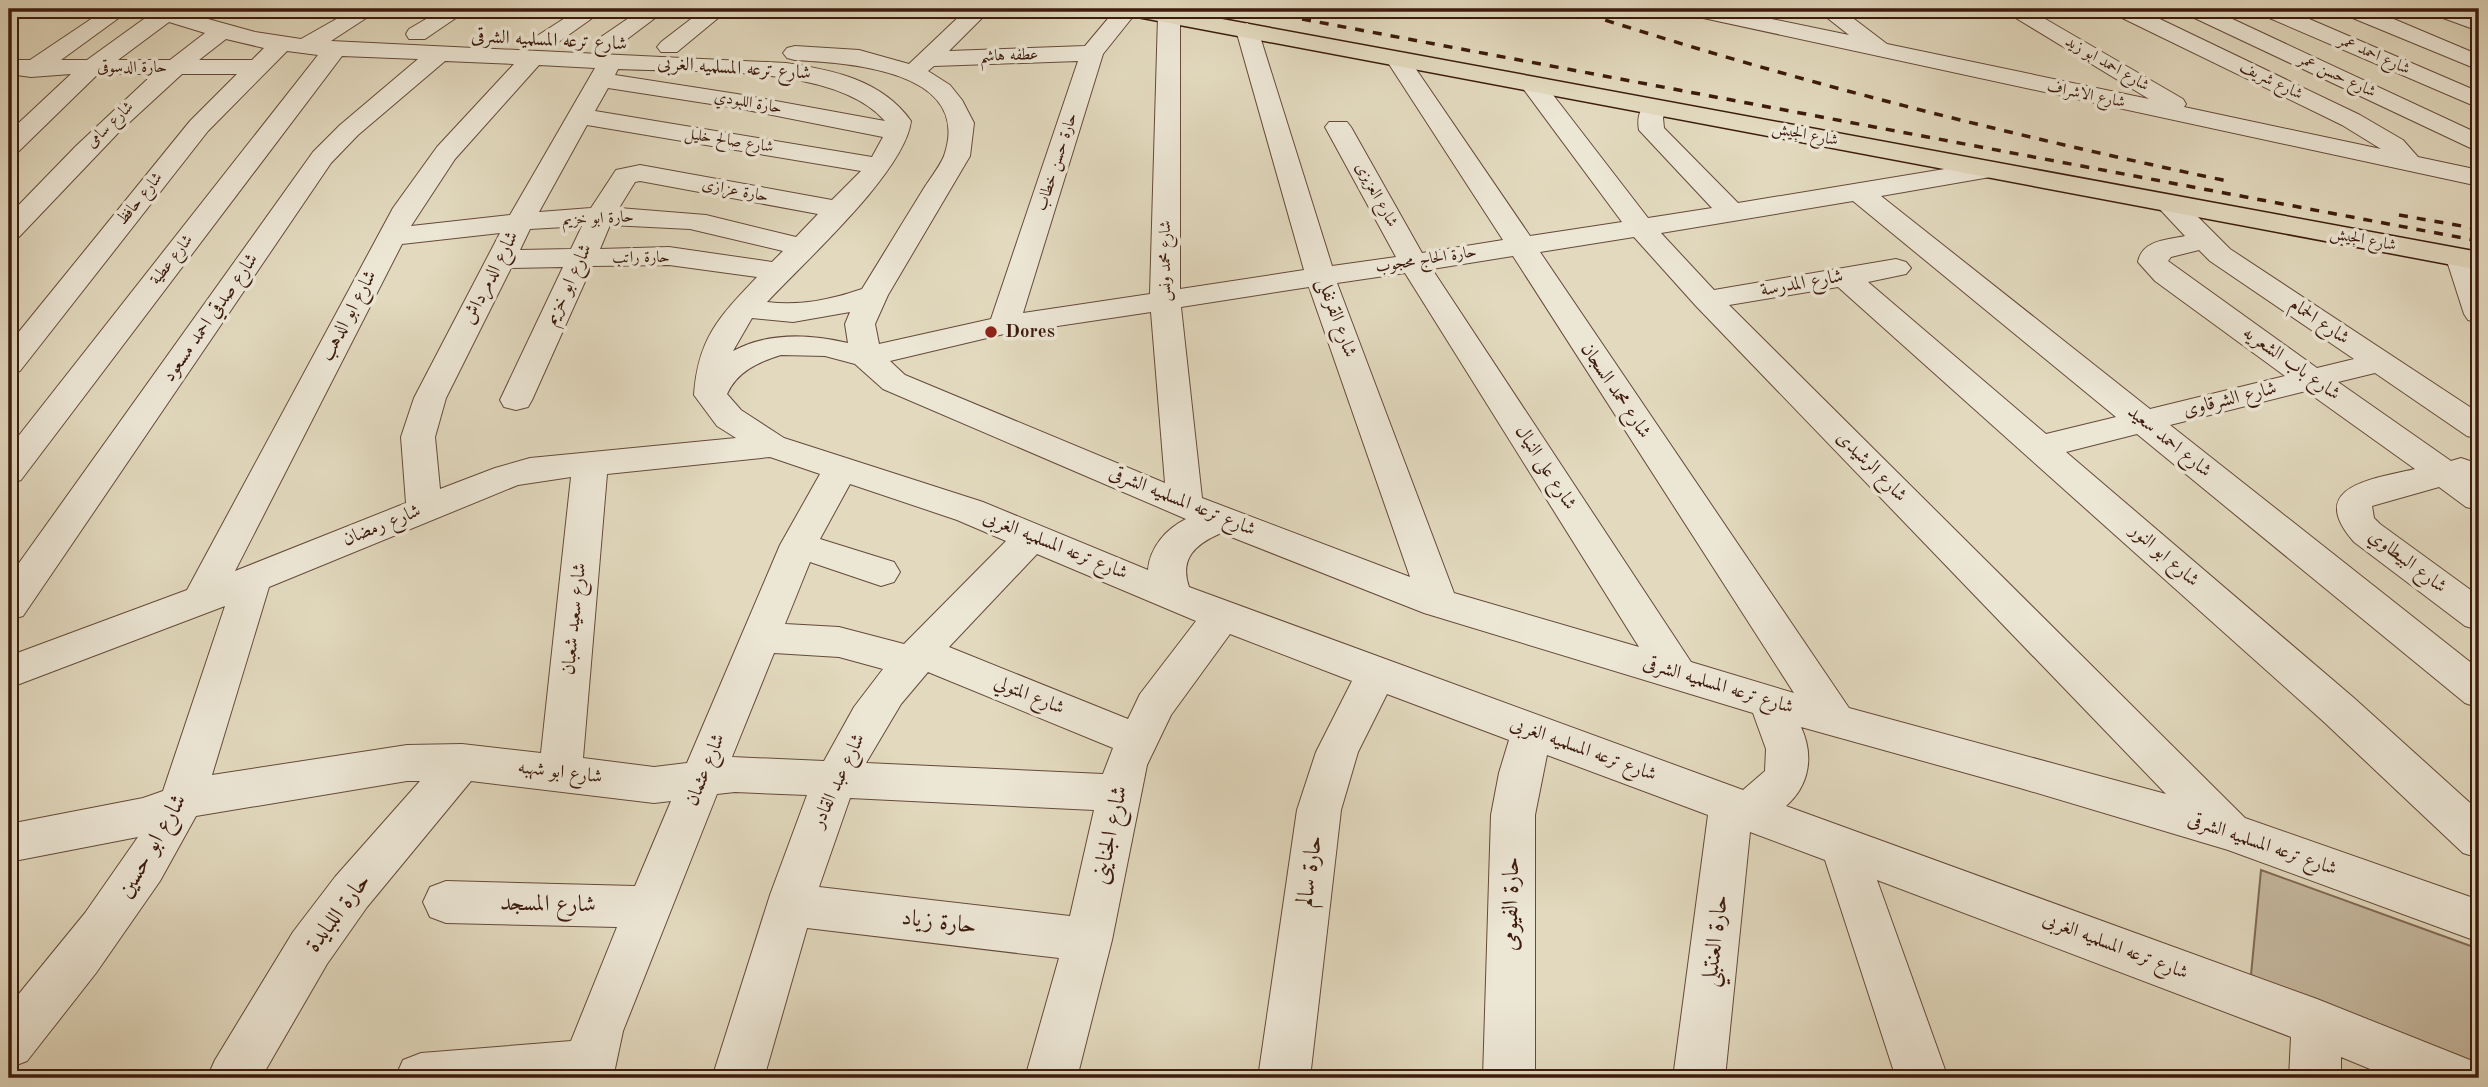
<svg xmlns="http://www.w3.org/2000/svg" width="2488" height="1087" font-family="'Old Standard TT',Amiri,serif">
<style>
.green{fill:#c6b9a0;stroke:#826a56;stroke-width:2}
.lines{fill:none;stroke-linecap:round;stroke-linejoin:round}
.minor-casing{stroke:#664a39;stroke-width:2}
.major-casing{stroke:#3d1b0d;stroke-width:3}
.minor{fill:#ece6d5;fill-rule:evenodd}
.major{fill:#e2d9be;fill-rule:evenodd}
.rail{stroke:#3d1b0d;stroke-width:3.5;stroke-dasharray:9 9;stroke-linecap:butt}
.poi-dot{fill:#8f2418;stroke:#ece6d5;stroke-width:2.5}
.labels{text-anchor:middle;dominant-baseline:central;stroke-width:7;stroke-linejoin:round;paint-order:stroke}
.far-street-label{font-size:16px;fill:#3d1b0d;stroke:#ece6d5}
.street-label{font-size:19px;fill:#3d1b0d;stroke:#ece6d5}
.poi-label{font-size:19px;font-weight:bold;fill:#3d1b0d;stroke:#ece6d5;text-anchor:start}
.near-street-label{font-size:23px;fill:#3d1b0d;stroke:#ece6d5}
</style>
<rect width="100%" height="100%" fill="#e2d9be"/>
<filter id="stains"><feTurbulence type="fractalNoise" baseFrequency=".00286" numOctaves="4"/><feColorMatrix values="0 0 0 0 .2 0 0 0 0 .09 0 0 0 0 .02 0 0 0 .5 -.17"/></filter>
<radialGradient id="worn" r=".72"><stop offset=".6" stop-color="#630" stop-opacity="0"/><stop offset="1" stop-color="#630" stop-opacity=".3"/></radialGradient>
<path class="green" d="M2261,870L2479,949V1078H2471L2251,975Z"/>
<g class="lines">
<g class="minor-casing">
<path id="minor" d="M106,9H131L61,60H87L148,16L139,14L136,9H172L255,32L301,39L354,9H380L331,41L786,63C833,70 882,80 911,121C905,172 804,262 767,302C800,306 830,300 862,289C882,257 901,225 921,193C928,181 939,168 944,156C974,70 848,63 795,60L787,58L783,53L787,48L795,46L859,50L909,64L967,9H991L949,51L1085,46L1116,9H1139L1103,54L1023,313L1150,294L1158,16L1169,9L1180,16V289L1304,270L1236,30L1247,23L1258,30L1332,266L1396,257L1325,127L1329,122H1347L1351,127L1422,253L1503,240L1385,58L1389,53H1405L1530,236L1622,222L1519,83L1522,78H1540L1648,218L1712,208L1639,130C1637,118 1639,112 1646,102H1664L1667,107L1663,118L1664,128L1738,203L1987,162L1996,164L2000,170L1996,176L1881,196L2150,409L2285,376L2155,281L2138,262C2142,240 2167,240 2185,236L2154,203L2158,197H2178L2230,249L2479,413V439L2467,436L2375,373L2338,382L2451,461L2461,458L2473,462L2478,470L2474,477L2479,481V510L2466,507L2439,487L2372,506L2374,518L2380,524L2479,596V630L2465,626L2354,542C2305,486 2373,479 2415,469L2306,391L2170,425L2479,669V708L2465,703L2137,434L2066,452L2354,698L2479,811V858L2463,853L2324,722L1838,287L1729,305L2245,818L2479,900V942L2228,850L2020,788L1801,727C1814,755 1810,785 1786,806L2317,999L2470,1060L2478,1078H2392L2341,1057V1078H2289L2291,1037L1877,880L1948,1078H1896L1825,860L1750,832L1725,1078H1673L1708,815L1547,755L1535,815V1078H1483L1491,815L1499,773L1509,740L1387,694L1358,752L1341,810L1310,1078H1258L1297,810L1316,752L1352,681L1230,634L1171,715L1147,765L1112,940L1077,1078H1025L1059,958L807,928L764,1078H712L770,895L807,795L735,792L717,794L623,1031L613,1078H395L403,1060L421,1053L571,1041L617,927L446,923L430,917L423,902L430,887L446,881L635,886L671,801L654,803L471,781L367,907L327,964L261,1078H207L215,1060L293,932L335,877L420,781H407L196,816L160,881L96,973L27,1061L9,1068V1006L85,913L138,837L9,862V824L143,798L163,791L225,606L9,688V656L187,590L393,208L437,147L514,64L445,61L358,135L331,163L23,616L9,620V577L313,152L340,125L418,59L342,56L21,480L9,484V448L318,55L287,51L208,131L20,371L9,374V344L190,121L237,74H182L120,131L19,237L9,239V215L76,146L153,74H98L18,152L9,154V132L71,74L31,77L9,74V60H30ZM169,22L205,33L170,60H118ZM226,39L264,48L252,60H199ZM1078,61L991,319L879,344L875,324L888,295L970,156L974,123L962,100L950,85L928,71L934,66ZM539,65L595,68L510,215L411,226L455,159ZM618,69C692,73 835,63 885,121L737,94L615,75ZM608,88L737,108L883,137L872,157L595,111ZM587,125L861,171L832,200L640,165L616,170L591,208L539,212ZM640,181L818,214L796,237L706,215L619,208L635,182ZM1853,201L2116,417L2046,434L1868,282L1906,274L1911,268L1906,262L1896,259L1714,290L1661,233ZM610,225L690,229L783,251L772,262L669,247L600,249ZM582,226L571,249L520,250L530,229ZM500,233L414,398L401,437L406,503L235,571L402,244ZM1634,237L1696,306L2166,794L1849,708L1540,252ZM2199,250L2210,261L2354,359L2317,368L2168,261L2171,257ZM1513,256L1794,693L1691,662L1432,269ZM669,265L757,277C719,317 698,338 694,395L717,426L736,438L530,458L495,468L440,489L435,437L446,398L511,268L563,267L500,400L504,407L516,410L528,407L532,400L592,266ZM1405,273L1639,647L1454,593L1337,283ZM1309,287L1410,577L1202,498L1181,307ZM850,312L845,324L848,343C810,334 768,332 733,351L752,318L793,322ZM1151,312L1165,483L905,375L890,361L1004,334ZM781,355L825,356L855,364L883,389L1186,519C1166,529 1150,547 1148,570L983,502L784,438L741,410L727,394C737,372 758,362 781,355ZM770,457L820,474L780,545L687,763L654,767L583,758L607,474ZM571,477L541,753L462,744L407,745L212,775L269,587L518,485ZM850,484L957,520L1006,541L904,644L839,627L785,624L810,562L881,586L894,582L900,572L894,562L820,539ZM1221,533L1424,613L1753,713L1766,749L1765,771L1743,790L1189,587C1179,558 1196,544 1221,533ZM1037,554L1196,621L1140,694L1128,719L949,647ZM774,653L839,657L883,669L854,707L824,761L732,757ZM928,672L1113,748L1103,774L866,763L901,704ZM850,798L1094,810L1070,916L819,887Z
M443,9H469L425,39H409L406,34L409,29Z
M579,9H605L553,46H537L533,41L537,36Z
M642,9H667L614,49H598L594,44L598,39Z
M704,9H729L677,52H661L657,47L661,42Z
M1683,9H1724L1849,35L1816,9H1841L1887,44L2149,99L2001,9H2028L2183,99L2186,104L2184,107L2381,149L2342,125L2114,14L2111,9H2139L2360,115L2403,140L2418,157L2479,170V186L1694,16Z
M2183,9H2211L2479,134V152L2186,14Z
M2257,9H2286L2479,92V108L2260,14Z
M2340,9H2370L2479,55V70L2343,14Z
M2429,9H2460L2479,16V31L2432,14Z
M2460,249L2470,252L2479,271V323L2468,320L2464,314L2446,258L2450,252Z"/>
</g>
<g class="major-casing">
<path id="major" d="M1120,9H1168L2479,252V270L1132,16L1124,14Z"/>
</g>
<use href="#minor" class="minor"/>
<use href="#major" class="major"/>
<path class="rail" d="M1249,9L2479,241
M1551,9L1579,18
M1571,9C1788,80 2009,135 2232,182
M2399,215L2479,229"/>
</g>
<circle class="poi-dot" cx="991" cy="332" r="7"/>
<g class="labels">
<g class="far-street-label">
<text transform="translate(2374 55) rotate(24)">شارع احمد عمر</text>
<text transform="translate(1009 56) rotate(-2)">عطفه هاشم</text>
<text transform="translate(2107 64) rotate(30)">شارع احمد ابو زيد</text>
<text x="132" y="68">حارة الدسوقى</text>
<text transform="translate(2337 76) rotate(25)">شارع حسن عمر</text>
<text transform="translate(2271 81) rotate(26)">شارع شريف</text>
<text transform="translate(2086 95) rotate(12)">شارع الاشراف</text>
<text transform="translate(748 103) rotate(10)">حارة اللبودي</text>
<text transform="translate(110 125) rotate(-44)">شارع سامى</text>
<text transform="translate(1805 135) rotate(11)">شارع الجيش</text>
<text transform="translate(729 141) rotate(9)">شارع صالح خليل</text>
<text transform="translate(1057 162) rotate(-72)">حارة حسن خطاب</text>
<text transform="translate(735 191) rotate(11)">حارة عزازى</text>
<text transform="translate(1376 195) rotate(61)">شارع العزيزى</text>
<text transform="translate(140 199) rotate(-51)">شارع حافظ</text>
<text transform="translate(598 219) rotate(-3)">حارة ابو خزيم</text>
<text transform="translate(2363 240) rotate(11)">شارع الجيش</text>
<text x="641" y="258">حارة راتب</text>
<text transform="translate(172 260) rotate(-52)">شارع عطية</text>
<text transform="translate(1426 260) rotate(-9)">حارة الحاج محجوب</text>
<text transform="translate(1166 261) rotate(-90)">شارع محمد ونس</text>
</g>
<g class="street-label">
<text transform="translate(549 41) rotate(3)">شارع ترعه المسلميه الشرقى</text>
<text transform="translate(734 69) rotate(4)">شارع ترعه المسلميه الغربى</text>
<text transform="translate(491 278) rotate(-63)">شارع الدمرداش</text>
<text transform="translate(1802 284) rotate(-10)">شارع المدرسة</text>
<text transform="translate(569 285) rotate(-65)">شارع ابو خزيم</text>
<text transform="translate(349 316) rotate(-62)">شارع ابو الدهب</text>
<text transform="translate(211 318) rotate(-55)">شارع صدقي احمد مسعود</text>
<text transform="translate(1336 318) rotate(70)">شارع القرنفلى</text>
<text transform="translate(2319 322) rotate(34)">شارع الحمام</text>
<text transform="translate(2291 364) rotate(35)">شارع باب الشعريه</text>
<text transform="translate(1615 391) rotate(56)">شارع محمد السجان</text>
<text transform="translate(2230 400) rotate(-14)">شارع الشرقاوى</text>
<text transform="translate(2169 442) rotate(39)">شارع احمد سعيد</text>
<text transform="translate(1871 467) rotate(45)">شارع الرشيدى</text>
<text transform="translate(1545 468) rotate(57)">شارع على النيال</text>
<text transform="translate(1182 502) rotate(22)">شارع ترعه المسلميه الشرقى</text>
<text transform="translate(382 526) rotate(-22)">شارع رمضان</text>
<text transform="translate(1055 546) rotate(22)">شارع ترعه المسلميه الغربى</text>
<text transform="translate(2164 556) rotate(41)">شارع ابو النور</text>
<text transform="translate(2407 562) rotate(37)">شارع البيطاوي</text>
<text transform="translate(575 619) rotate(-84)">شارع سعيد شعبان</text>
<text transform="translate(1718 686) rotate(17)">شارع ترعه المسلميه الشرقى</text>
<text transform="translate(1029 696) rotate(22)">شارع المتولي</text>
<text transform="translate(1583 750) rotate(20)">شارع ترعه المسلميه الغربى</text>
<text transform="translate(706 770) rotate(-68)">شارع عثمان</text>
<text transform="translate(560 773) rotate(7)">شارع ابو شهبه</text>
<text transform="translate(839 781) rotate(-65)">شارع عبد القادر</text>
<text transform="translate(2262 845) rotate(19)">شارع ترعه المسلميه الشرقى</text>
<text transform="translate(2115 947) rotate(21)">شارع ترعه المسلميه الغربى</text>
</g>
<g class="poi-label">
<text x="1005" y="332">Dores</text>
</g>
<g class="near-street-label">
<text transform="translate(1110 835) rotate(-78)">شارع الجناينى</text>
<text transform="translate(152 846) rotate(-60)">شارع ابو حسين</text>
<text transform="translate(1310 871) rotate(-82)">حارة سالم</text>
<text transform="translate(548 904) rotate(1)">شارع المسجد</text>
<text transform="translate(1511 904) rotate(-89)">حارة الفيومى</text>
<text transform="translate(338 913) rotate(-53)">حارة اللبايدة</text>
<text transform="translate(939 922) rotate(7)">حارة زياد</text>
<text transform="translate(1715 941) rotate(-83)">حارة العنتبلي</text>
</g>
</g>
<rect width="2488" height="1087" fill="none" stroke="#e2d9be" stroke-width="35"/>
<rect x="10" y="10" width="2467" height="1066" fill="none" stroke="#3d1b0d" stroke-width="3.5"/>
<rect x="18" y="18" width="2453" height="1052" fill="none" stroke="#3d1b0d" stroke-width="2"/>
<rect width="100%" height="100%" filter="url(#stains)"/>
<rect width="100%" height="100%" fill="url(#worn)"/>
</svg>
